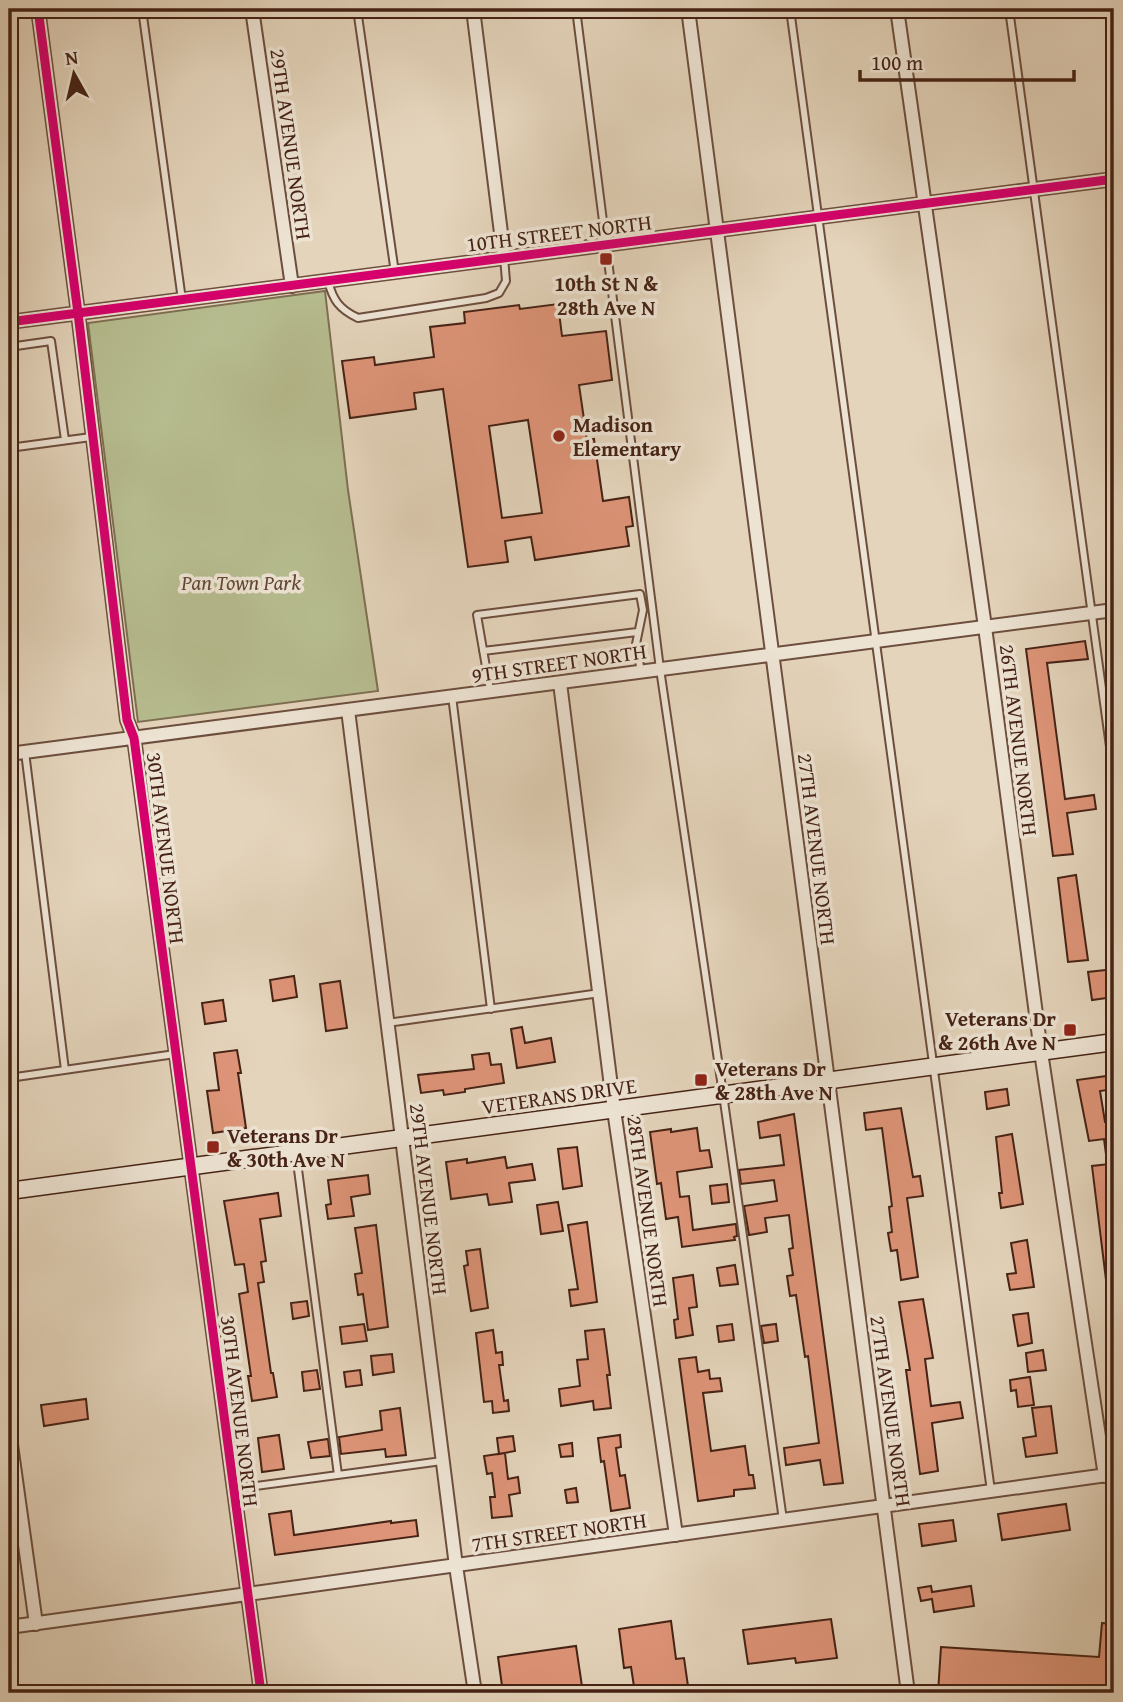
<svg xmlns="http://www.w3.org/2000/svg" width="1123" height="1702" font-family="'Gentium Book Plus',serif">
<style>
.green{fill:#b6bc8f;stroke:#7e6f52;stroke-width:2}
.building{fill:#de9478;stroke:#452215;stroke-width:2;fill-rule:evenodd}
.lines{fill:none;stroke-linecap:round;stroke-linejoin:round}
.lane-casing{stroke:#6d4e3e;stroke-width:10}
.street-casing{stroke:#6d4e3e;stroke-width:16}
.secondary-casing{stroke:#452215;stroke-width:19}
.lane{stroke:#ede3d3;stroke-width:6}
.street{stroke:#ede3d3;stroke-width:12}
.secondary{stroke:#ede3d3;stroke-width:16}
.cycleway-casing{stroke:#ede3d3;stroke-width:13}
.cycleway{stroke:#d6006c;stroke-width:9}
.poi-dot{fill:#8f2418;stroke:#ede3d3;stroke-width:2.5}
.labels{text-anchor:middle;dominant-baseline:central;stroke-width:7;stroke-linejoin:round;paint-order:stroke}
.street-label{font-size:21px;fill:#452215;stroke:#ede3d3}
.poi-label{font-size:21px;font-weight:bold;fill:#452215;stroke:#ede3d3;text-anchor:start}
.park-label{font-size:21px;font-style:italic;fill:#614834;stroke:#ede3d3}
</style>
<rect width="100%" height="100%" fill="#e4d4bb"/>
<filter id="stains"><feTurbulence type="fractalNoise" baseFrequency=".00286" numOctaves="4"/><feColorMatrix values="0 0 0 0 .2 0 0 0 0 .09 0 0 0 0 .02 0 0 0 .5 -.17"/></filter>
<radialGradient id="worn" r=".72"><stop offset=".6" stop-color="#630" stop-opacity="0"/><stop offset="1" stop-color="#630" stop-opacity=".3"/></radialGradient>
<path class="green" d="M325,291L348,490L378,691L138,722L88,323Z"/>
<path class="building" d="M558,304L562,336L606,331L612,380L579,385L587,440L594,439L603,501L629,497L633,526L626,527L629,546L535,560L531,537L505,541L508,562L468,567L443,389L414,393L416,409L350,418L342,361L374,357L375,365L434,357L430,327L465,323L464,312L519,305L520,309ZM528,420L542,513L502,518L489,426Z
M1085,641L1088,659L1047,663L1065,799L1094,795L1096,809L1067,813L1073,854L1053,856L1026,649Z
M1076,875L1088,960L1068,962L1058,878Z
M1114,969V997L1092,1000L1088,972Z
M294,976L297,997L273,1001L270,980Z
M340,981L347,1028L326,1031L320,984Z
M223,1000L226,1021L205,1024L202,1003Z
M522,1027L525,1043L551,1038L555,1062L517,1068L511,1029Z
M237,1050L241,1073H238L246,1128L213,1133L207,1091L219,1090L214,1053Z
M489,1053L491,1065L501,1064L504,1083L465,1089V1092L444,1095L443,1090L421,1093L418,1075L474,1069L472,1055Z
M1114,1075V1089L1100,1091L1105,1122L1114,1121V1162H1107L1104,1139L1089,1141L1077,1080Z
M1007,1089L1009,1105L987,1109L985,1092Z
M901,1108L913,1177L920,1176L923,1196L907,1198L918,1277L901,1280L897,1250L891,1251L888,1233L892,1232L889,1207L892,1206L882,1128L866,1130L864,1113Z
M794,1114L843,1483L824,1485L820,1460L786,1465L784,1448L819,1443L808,1356L805,1357L796,1295L790,1296L787,1276L793,1275L789,1249L793,1248L789,1215L765,1218L767,1232L749,1235L744,1206L777,1201L774,1180L741,1184L739,1170L784,1165L780,1135L760,1138L758,1122Z
M697,1128L700,1151L709,1150L712,1167L677,1172L680,1197L689,1196L693,1230L736,1224L737,1236L734,1237L735,1240L682,1247L678,1217L666,1219L661,1183L657,1184L650,1132L671,1129V1132Z
M1012,1134L1023,1204L1001,1208L999,1193H1002L996,1137Z
M577,1147L582,1186L563,1189L558,1149Z
M505,1157L507,1168L532,1164L535,1180L509,1183L512,1202L489,1205L487,1194L451,1199L446,1162L467,1159V1163Z
M1109,1164L1114,1200V1287L1107,1288L1092,1166Z
M368,1175L370,1194L351,1197L354,1216L328,1219L326,1205L331,1204L328,1180Z
M727,1184L729,1202L712,1204L710,1186Z
M278,1193L281,1216L260,1219L266,1261L261,1262L264,1282L258,1283L271,1373H273L277,1397L252,1401L248,1376H251L239,1294L248,1292L244,1264L235,1265L224,1201Z
M558,1202L563,1231L541,1234L537,1205Z
M587,1222L597,1302L571,1306L569,1290L578,1289L568,1225Z
M376,1225L388,1327L368,1330L363,1294L358,1295L355,1274L362,1273L355,1228Z
M1027,1240L1034,1287L1010,1290L1007,1274L1016,1273L1011,1243Z
M480,1249L488,1308L471,1311L464,1266L468,1265L466,1251Z
M735,1265L738,1284L720,1286L717,1268Z
M693,1275L697,1307L689,1308L693,1335L676,1338L674,1320L678,1319L673,1278Z
M923,1299L933,1358L925,1359L931,1406L960,1402L963,1418L932,1423L938,1471L920,1474L906,1370H910L899,1302Z
M307,1301L309,1316L293,1319L291,1303Z
M1028,1313L1032,1343L1018,1346L1013,1315Z
M364,1324L367,1341L342,1344L340,1327Z
M732,1324L734,1340L719,1342L717,1326Z
M776,1324L778,1341L764,1343L761,1326Z
M604,1329L610,1375H607L611,1408L594,1410L593,1401L561,1406L559,1389L580,1386L577,1360L588,1359L585,1331Z
M493,1330L496,1353L502,1352L503,1365H499L504,1401L508,1400L509,1411L493,1413L492,1401L484,1402L476,1333Z
M1043,1350L1046,1370L1028,1372L1026,1353Z
M392,1354L394,1372L373,1375L371,1356Z
M696,1357L698,1372L709,1370L710,1379L720,1378L722,1391L703,1393L711,1451L745,1446L749,1475H753L755,1488L734,1490V1496L698,1501L679,1359Z
M317,1370L320,1389L304,1391L302,1372Z
M360,1370L362,1385L346,1387L344,1372Z
M1030,1377L1034,1405L1018,1407L1016,1390L1011,1391L1010,1380Z
M86,1399L88,1419L44,1426L41,1405Z
M1051,1406L1057,1453L1026,1457L1023,1438L1036,1436L1032,1408Z
M400,1408L406,1455L386,1457L385,1449L341,1454L339,1437L382,1430L380,1411Z
M279,1435L284,1469L262,1472L258,1438Z
M620,1435L621,1447L616,1448L620,1476L625,1475L630,1508L611,1511L604,1461L601,1462L598,1438Z
M513,1436L515,1451L499,1454L497,1438Z
M328,1439L330,1456L311,1458L308,1442Z
M572,1443L573,1456L561,1457L559,1445Z
M505,1453L508,1479L518,1477L520,1493L509,1495L512,1516L492,1518L490,1497H495L492,1473L487,1474L484,1456Z
M576,1488L578,1502L567,1503L565,1490Z
M1066,1504L1070,1530L1002,1540L998,1514Z
M291,1511L294,1535L391,1521V1523L416,1520L418,1536L275,1555L269,1514Z
M953,1520L956,1541L922,1546L919,1524Z
M931,1586L932,1592L971,1586L974,1606L934,1612L932,1599L921,1601L918,1588Z
M831,1619L837,1658L796,1663L795,1658L748,1664L743,1630Z
M671,1621L676,1659L684,1658L689,1693H635L631,1667L624,1668L619,1629Z
M1102,1623L1114,1624V1693H938L941,1647L1099,1657Z
M576,1646L583,1693H503L498,1657Z"/>
<g class="lines">
<g class="lane-casing">
<path id="lane" d="M142,9L182,300
M357,9L395,273
M576,9L660,669L723,1094L783,1520
M790,9L991,1491
M1009,9L1114,776
M328,281C333,300 339,309 358,318L486,298L499,293L506,281L504,257
M9,347L51,341L65,440
M9,448L91,437
M483,651L637,632
M490,690L477,615L640,594L643,610L636,644L641,672
M452,696L491,1009
M25,752L65,1070
M387,1023L600,993
M9,1078L175,1054
M296,1154L338,1475
M234,1489L442,1461"/>
</g>
<g class="street-casing">
<path id="street" d="M38,9L78,313L127,720L134,738L261,1693
M252,9L292,286
M473,9L504,257
M688,9L908,1693
M897,9L985,627L1041,1052L1105,1476
M9,322L1114,179
M560,683L614,1110L676,1535
M348,710L456,1566L475,1693
M9,754L1114,610
M9,1430L36,1624
M9,1627L1114,1474"/>
</g>
<g class="secondary-casing">
<path id="secondary" d="M9,1191L1114,1042"/>
</g>
<use href="#lane" class="lane"/>
<use href="#street" class="street"/>
<use href="#secondary" class="secondary"/>
<g class="cycleway-casing">
<path id="cycleway" d="M38,9L78,313L127,720L134,738L261,1693
M9,322L1114,179"/>
</g>
<use href="#cycleway" class="cycleway"/>
</g>
<g class="poi-dot">
<rect x="599" y="252" width="14" height="14" rx="3.5"/>
<circle cx="559" cy="436" r="7"/>
<rect x="1063" y="1023" width="14" height="14" rx="3.5"/>
<rect x="694" y="1073" width="14" height="14" rx="3.5"/>
<rect x="206" y="1140" width="14" height="14" rx="3.5"/>
</g>
<g class="labels">
<g class="street-label">
<text transform="translate(291 144) rotate(82)">29TH AVENUE NORTH</text>
<text transform="translate(559 233) rotate(-7)">10TH STREET NORTH</text>
<text transform="translate(559 663) rotate(-8)">9TH STREET NORTH</text>
<text transform="translate(1019 740) rotate(83)">26TH AVENUE NORTH</text>
<text transform="translate(166 848) rotate(83)">30TH AVENUE NORTH</text>
<text transform="translate(817 849) rotate(83)">27TH AVENUE NORTH</text>
<text transform="translate(559 1096) rotate(-8)">VETERANS DRIVE</text>
<text transform="translate(429 1199) rotate(83)">29TH AVENUE NORTH</text>
<text transform="translate(648 1211) rotate(82)">28TH AVENUE NORTH</text>
<text transform="translate(240 1411) rotate(83)">30TH AVENUE NORTH</text>
<text transform="translate(891 1411) rotate(82)">27TH AVENUE NORTH</text>
<text transform="translate(559 1532) rotate(-8)">7TH STREET NORTH</text>
</g>
<g class="poi-label">
<text x="606" y="283" text-anchor="middle">10th St N &amp;<tspan x="606" dy="24">28th Ave N</tspan></text>
<text x="573" y="424">Madison<tspan x="573" dy="24">Elementary</tspan></text>
<text x="1056" y="1018" text-anchor="end">Veterans Dr<tspan x="1056" dy="24">&amp; 26th Ave N</tspan></text>
<text x="715" y="1068">Veterans Dr<tspan x="715" dy="24">&amp; 28th Ave N</tspan></text>
<text x="227" y="1135">Veterans Dr<tspan x="227" dy="24">&amp; 30th Ave N</tspan></text>
</g>
<g class="park-label">
<text x="241" y="582">Pan Town Park</text>
</g>
</g>
<rect width="1123" height="1702" fill="none" stroke="#e4d4bb" stroke-width="35"/>
<rect x="10" y="10" width="1102" height="1681" fill="none" stroke="#452215" stroke-width="3.5"/>
<rect x="18" y="18" width="1088" height="1667" fill="none" stroke="#452215" stroke-width="2"/>
<g transform="translate(74 74) rotate(352)" stroke="#ede3d3" stroke-width="5" paint-order="stroke">
<path d="M0-5L12 26L0 18L-12 26Z" fill="#452215"/>
<text y="-10" font-size="19" font-weight="bold" text-anchor="middle" fill="#452215">N</text>
</g>
<path d="M860 70v10h214v-10" fill="none" stroke="#452215" stroke-width="3.5"/>
<text x="871" y="70" font-size="21" fill="#452215" stroke="#ede3d3" stroke-width="5" paint-order="stroke">100 m</text>
<rect width="100%" height="100%" filter="url(#stains)"/>
<rect width="100%" height="100%" fill="url(#worn)"/>
</svg>
